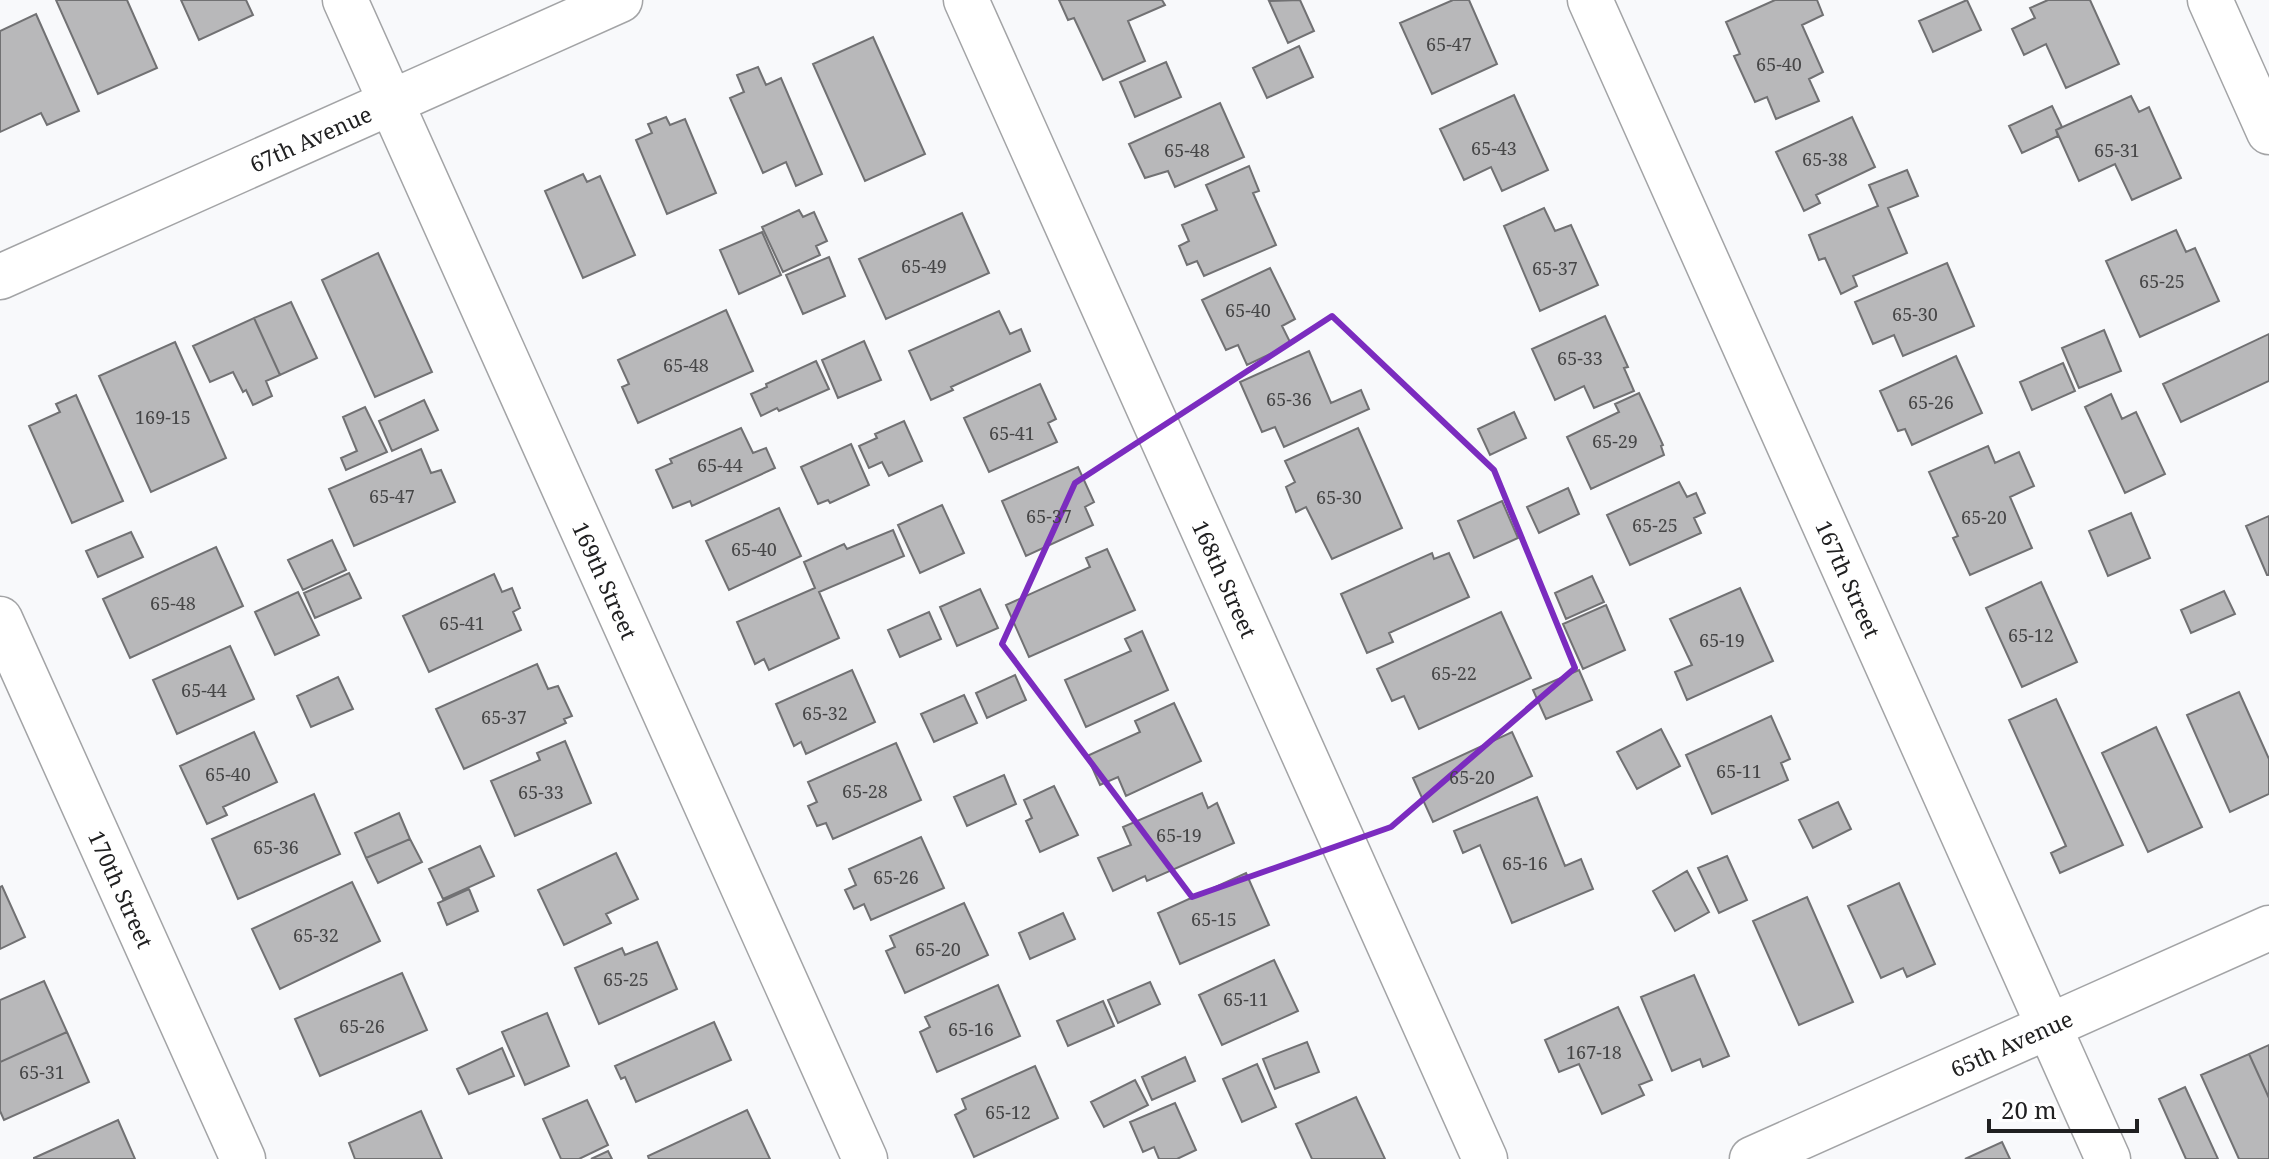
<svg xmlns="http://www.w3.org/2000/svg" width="2269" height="1159" font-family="'Noto Serif',serif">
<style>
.building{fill:#b8b8ba;stroke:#717173;stroke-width:2}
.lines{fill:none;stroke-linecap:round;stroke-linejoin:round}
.minor-casing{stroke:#a3a4a6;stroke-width:47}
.minor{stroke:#fff;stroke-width:44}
.marked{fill:none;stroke:#7b2cbf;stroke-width:6;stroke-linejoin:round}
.labels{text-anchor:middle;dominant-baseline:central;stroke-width:6;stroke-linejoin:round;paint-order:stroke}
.number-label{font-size:18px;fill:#464647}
.street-label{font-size:22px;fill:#202021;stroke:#fff}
</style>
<rect width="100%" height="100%" fill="#f8f9fb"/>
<path class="building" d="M56,0H127L157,68L98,94Z
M181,0H246L253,15L199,40Z
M1059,0H1162L1165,5L1128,21L1145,61L1103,80L1074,18L1068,20Z
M1300,0L1314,31L1288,43L1269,1Z
M1453,0H1469L1497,64L1432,94L1400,23Z
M1775,0H1817L1823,15L1802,25L1823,72L1809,79L1819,101L1776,119L1767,97L1755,102L1734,56L1740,54L1726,22Z
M1967,0L1981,30L1933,52L1919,21Z
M2048,0H2090L2119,64L2066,88L2046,44L2024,55L2012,29L2035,18L2030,8Z
M36,14L79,111L47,125L41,113L0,132V31Z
M873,37L925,154L865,181L813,64Z
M1299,46L1313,77L1267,98L1253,68Z
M1166,62L1181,97L1135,117L1120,82Z
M758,67L766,85L781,78L822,174L796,186L786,162L763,173L730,98L744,92L737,75Z
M1514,95L1548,170L1502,191L1491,167L1464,180L1440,129Z
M2131,96L2139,112L2149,107L2181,178L2132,200L2115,164L2079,181L2056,130Z
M1220,103L1244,157L1175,187L1168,171L1145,178L1129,144Z
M2052,106L2062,127L2056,130L2058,136L2022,153L2009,126Z
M666,117L670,125L685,119L716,193L667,214L636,140L652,133L648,124Z
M1852,117L1875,167L1816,195L1820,203L1804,211L1776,152Z
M1249,166L1259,191L1253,193L1276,245L1204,276L1197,261L1187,265L1179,246L1189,241L1182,225L1217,210L1206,185Z
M1907,170L1918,196L1888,208L1907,253L1853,276L1857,286L1841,294L1825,258L1819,260L1809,235L1878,206L1869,185Z
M583,174L587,182L600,176L635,255L583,278L545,191Z
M1544,208L1555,231L1571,225L1598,285L1540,311L1504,226Z
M799,210L803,217L814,212L827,241L816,246L820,255L783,272L762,227Z
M962,213L989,273L886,319L859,259Z
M2176,230L2186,252L2195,248L2219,301L2140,337L2106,261Z
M762,232L781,275L739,294L720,250Z
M378,253L432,372L375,397L322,280Z
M829,257L845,296L803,314L786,275Z
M1947,263L1974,326L1903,356L1894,335L1873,344L1855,302Z
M1270,268L1295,319L1282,326L1291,344L1247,365L1238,345L1226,350L1202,300Z
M291,302L317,358L280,375L254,318Z
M726,310L753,371L638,423L622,387L629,384L618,360Z
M999,311L1010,334L1021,329L1030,351L951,387L953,390L931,400L909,351Z
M1605,316L1628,367L1624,368L1634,391L1594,408L1584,386L1555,400L1532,349Z
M254,318L280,375L266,381L272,396L253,405L246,390L243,392L233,372L210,382L193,346Z
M2104,330L2121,371L2079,388L2062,348Z
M2269,334V381L2181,422L2163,384Z
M864,341L881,380L838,398L822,360Z
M175,342L226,458L151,492L99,376Z
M1309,351L1331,403L1361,390L1369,409L1284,447L1275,427L1262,432L1240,382Z
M1956,356L1982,413L1912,445L1905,429L1898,431L1880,391Z
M816,361L829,389L779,411L777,408L761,416L751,394L767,387L766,384Z
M2063,363L2075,391L2032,410L2020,382Z
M1040,384L1056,419L1048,423L1057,442L989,472L964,418Z
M1639,393L1663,445L1661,446L1664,455L1591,489L1567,437L1619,412L1615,404Z
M2111,394L2122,419L2136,412L2165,474L2125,493L2085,407Z
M76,395L123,501L72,523L29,426L60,412L56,404Z
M424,400L438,430L392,451L379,421Z
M365,407L387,452L346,470L341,458L357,451L343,417Z
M1514,412L1526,438L1490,455L1478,429Z
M904,421L922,461L889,476L882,462L869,468L859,446L877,438L875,434Z
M741,428L753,453L766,448L775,468L692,506L690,501L673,508L656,470L672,463L670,459Z
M1358,428L1402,528L1332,559L1306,507L1296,512L1286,487L1295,482L1285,461Z
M851,444L869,485L830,503L828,500L818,504L801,467Z
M1988,446L1995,463L2019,452L2034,486L2010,497L2032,548L1970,575L1953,538L1958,536L1929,472Z
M421,449L431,473L441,470L455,502L354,546L329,489Z
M1078,467L1094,502L1085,507L1093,525L1026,556L1002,501Z
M1679,482L1687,497L1696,493L1705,513L1694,518L1701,533L1630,565L1607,515Z
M1568,488L1579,514L1539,533L1527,507Z
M1502,501L1518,538L1474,558L1458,521Z
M942,505L964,553L920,573L898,525Z
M779,508L801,556L729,590L706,541Z
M2131,513L2150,558L2108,576L2089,531Z
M2269,516V575H2267L2246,526Z
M893,530L904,556L819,592L839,638L769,670L764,659L755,664L737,622L815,588L804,562L844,544L847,549Z
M131,532L143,557L98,577L86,551Z
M332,540L346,570L303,590L288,560Z
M216,547L243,606L130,658L103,599Z
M1107,549L1135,610L1029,657L1006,605L1090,567L1086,558Z
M1432,553L1434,559L1449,553L1469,597L1389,633L1393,642L1367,653L1341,594Z
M349,573L361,598L315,618L304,593Z
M494,574L502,592L512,588L520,608L513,612L521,630L429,672L403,616Z
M1592,576L1604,602L1566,619L1555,593Z
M2041,582L2077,662L2022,687L1986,608Z
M1740,588L1773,661L1687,700L1675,672L1692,665L1670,619Z
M980,589L998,628L957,646L940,607Z
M2224,591L2235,614L2191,633L2181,610Z
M298,592L319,635L275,655L255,612Z
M1606,605L1625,650L1583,669L1563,624Z
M929,612L941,639L900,657L888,630Z
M1501,612L1531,678L1419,729L1404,696L1392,701L1377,669Z
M1142,631L1168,690L1086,727L1065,680L1131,651L1125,639Z
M230,646L254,699L177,734L153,680Z
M537,664L548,689L558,686L572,716L564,719L566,723L464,769L436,709Z
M852,670L875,722L806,754L801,742L794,746L776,704Z
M1579,670L1592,700L1546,719L1533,690Z
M1015,675L1026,700L987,718L976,693Z
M338,677L353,709L311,727L297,696Z
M2239,692L2269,759V794L2230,812L2187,715Z
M964,695L977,723L934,742L921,714Z
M2056,699L2123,845L2060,873L2051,853L2066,846L2009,720Z
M1174,703L1201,761L1126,796L1118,777L1100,785L1087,756L1140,732L1135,721Z
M1771,716L1790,759L1781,763L1788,780L1712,814L1686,755Z
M2156,727L2202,827L2148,852L2102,753Z
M1661,729L1680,766L1637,789L1617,752Z
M254,732L277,782L223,807L227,815L207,824L180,766Z
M1512,732L1532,776L1433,822L1413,778Z
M565,741L591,803L515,836L491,781L540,760L537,753Z
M896,743L921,800L833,839L826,823L817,826L808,806L817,802L808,782Z
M1004,775L1016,804L967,826L954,797Z
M1054,786L1078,835L1040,852L1026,821L1032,818L1024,800Z
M1202,793L1208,808L1217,803L1234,843L1147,881L1145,876L1113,891L1098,858L1131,845L1123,827Z
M314,794L340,854L238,899L212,839Z
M1537,797L1565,866L1581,859L1593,889L1512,923L1480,845L1463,853L1454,831Z
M1838,802L1851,829L1813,848L1799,820Z
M399,813L410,839L366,858L355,833Z
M921,837L944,888L871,920L864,904L854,909L845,890L856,885L849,869Z
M410,839L422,862L378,883L366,858Z
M480,846L494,876L443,899L429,869Z
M616,853L638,899L606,914L611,923L564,945L538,890Z
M1727,856L1747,900L1719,913L1698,868Z
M1687,871L1709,912L1675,931L1653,891Z
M1246,873L1269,925L1180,964L1158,913Z
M352,882L380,941L280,989L252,929Z
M1899,883L1935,964L1907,977L1903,968L1881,978L1848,906Z
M2,886L25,937L0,949V887Z
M469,889L478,911L447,925L438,903Z
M1807,897L1853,1002L1799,1025L1753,921Z
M964,903L988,955L905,993L886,951L895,947L890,936Z
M1063,913L1075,939L1030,959L1019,933Z
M657,942L677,989L599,1024L575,968L622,948L625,955Z
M1274,960L1298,1011L1222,1045L1199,995Z
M402,973L427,1030L320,1076L295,1019Z
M1694,975L1729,1056L1703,1067L1700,1059L1672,1071L1641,997Z
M44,981L67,1032L0,1062V1000Z
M1150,982L1160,1004L1118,1023L1108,1000Z
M998,985L1020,1036L937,1072L920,1032L930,1027L925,1017Z
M1103,1001L1114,1026L1068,1046L1057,1021Z
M1618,1007L1652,1080L1639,1085L1644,1095L1602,1114L1579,1064L1559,1072L1545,1040Z
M547,1013L569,1066L525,1085L502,1032Z
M714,1022L731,1060L636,1102L625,1077L621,1079L615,1066Z
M67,1032L89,1082L4,1120L0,1111V1062Z
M1307,1042L1319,1072L1275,1089L1263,1059Z
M2269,1045V1098L2249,1054Z
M502,1048L514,1076L469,1094L457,1069Z
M2249,1054L2269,1098V1159H2239L2201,1075Z
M1185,1057L1195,1081L1152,1100L1142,1077Z
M1257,1064L1276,1107L1242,1122L1223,1079Z
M1035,1066L1058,1118L974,1157L955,1115L966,1109L962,1099Z
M1135,1080L1148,1105L1104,1127L1091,1102Z
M2185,1087L2218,1159H2186L2159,1099Z
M1356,1097L1385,1159H1312L1296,1124Z
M587,1100L608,1145L579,1159H561L543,1119Z
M1175,1103L1196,1150L1177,1159H1159L1154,1147L1143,1152L1130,1122Z
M747,1110L770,1159H649L648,1156Z
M421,1111L442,1159H355L349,1143Z
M118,1120L135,1159H34V1158Z
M2002,1142L2010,1159H1965Z
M608,1151L612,1159H591Z"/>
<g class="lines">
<g class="minor-casing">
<g id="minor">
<path id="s1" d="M345,0L865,1159"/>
<path id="s2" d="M966,0L1485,1159"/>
<path id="s3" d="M1590,0L2108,1159"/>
<path d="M2210,0L2269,132"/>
<path id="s4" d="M0,277L620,0"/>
<path id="s5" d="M0,619L243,1159"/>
<path id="s6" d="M1752,1159L2269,928"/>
</g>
</g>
<use href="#minor" class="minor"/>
</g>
<path class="marked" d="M1332,316L1494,470L1575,668L1391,827L1192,897L1002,644L1075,483Z"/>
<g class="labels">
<g class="number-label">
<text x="1449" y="44">65-47</text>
<text x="1779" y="64">65-40</text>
<text x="1494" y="148">65-43</text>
<text x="1187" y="150">65-48</text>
<text x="2117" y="150">65-31</text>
<text x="1825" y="159">65-38</text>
<text x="924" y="266">65-49</text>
<text x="1555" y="268">65-37</text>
<text x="2162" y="281">65-25</text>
<text x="1248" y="310">65-40</text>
<text x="1915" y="314">65-30</text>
<text x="1580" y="358">65-33</text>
<text x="686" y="365">65-48</text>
<text x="1289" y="399">65-36</text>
<text x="1931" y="402">65-26</text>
<text x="163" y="417">169-15</text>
<text x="1012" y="433">65-41</text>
<text x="1615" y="441">65-29</text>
<text x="720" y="465">65-44</text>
<text x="392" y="496">65-47</text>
<text x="1339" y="497">65-30</text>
<text x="1049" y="516">65-37</text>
<text x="1984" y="517">65-20</text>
<text x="1655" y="525">65-25</text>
<text x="754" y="549">65-40</text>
<text x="173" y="603">65-48</text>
<text x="462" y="623">65-41</text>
<text x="2031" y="635">65-12</text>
<text x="1722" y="640">65-19</text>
<text x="1454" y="673">65-22</text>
<text x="204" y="690">65-44</text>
<text x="825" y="713">65-32</text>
<text x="504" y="717">65-37</text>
<text x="1739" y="771">65-11</text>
<text x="228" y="774">65-40</text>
<text x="1472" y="777">65-20</text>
<text x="865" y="791">65-28</text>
<text x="541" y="792">65-33</text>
<text x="1179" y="835">65-19</text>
<text x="276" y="847">65-36</text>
<text x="1525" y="863">65-16</text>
<text x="896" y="877">65-26</text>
<text x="1214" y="919">65-15</text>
<text x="316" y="935">65-32</text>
<text x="938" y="949">65-20</text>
<text x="626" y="979">65-25</text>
<text x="1246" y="999">65-11</text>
<text x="362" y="1026">65-26</text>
<text x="971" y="1029">65-16</text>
<text x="1594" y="1052">167-18</text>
<text x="42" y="1072">65-31</text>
<text x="1008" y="1112">65-12</text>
</g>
<g class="street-label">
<text stroke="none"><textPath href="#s4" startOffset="340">67th Avenue</textPath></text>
<text stroke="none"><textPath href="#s1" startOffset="636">169th Street</textPath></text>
<text stroke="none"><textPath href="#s2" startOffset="634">168th Street</textPath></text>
<text stroke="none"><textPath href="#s3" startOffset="634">167th Street</textPath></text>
<text stroke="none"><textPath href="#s5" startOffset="296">170th Street</textPath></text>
<text stroke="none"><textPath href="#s6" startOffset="284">65th Avenue</textPath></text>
</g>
</g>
<path d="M1989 1119v12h148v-12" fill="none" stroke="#202021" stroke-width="4"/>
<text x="2001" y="1119" font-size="24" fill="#202021" stroke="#ffffff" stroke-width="6" paint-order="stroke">20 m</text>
</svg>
